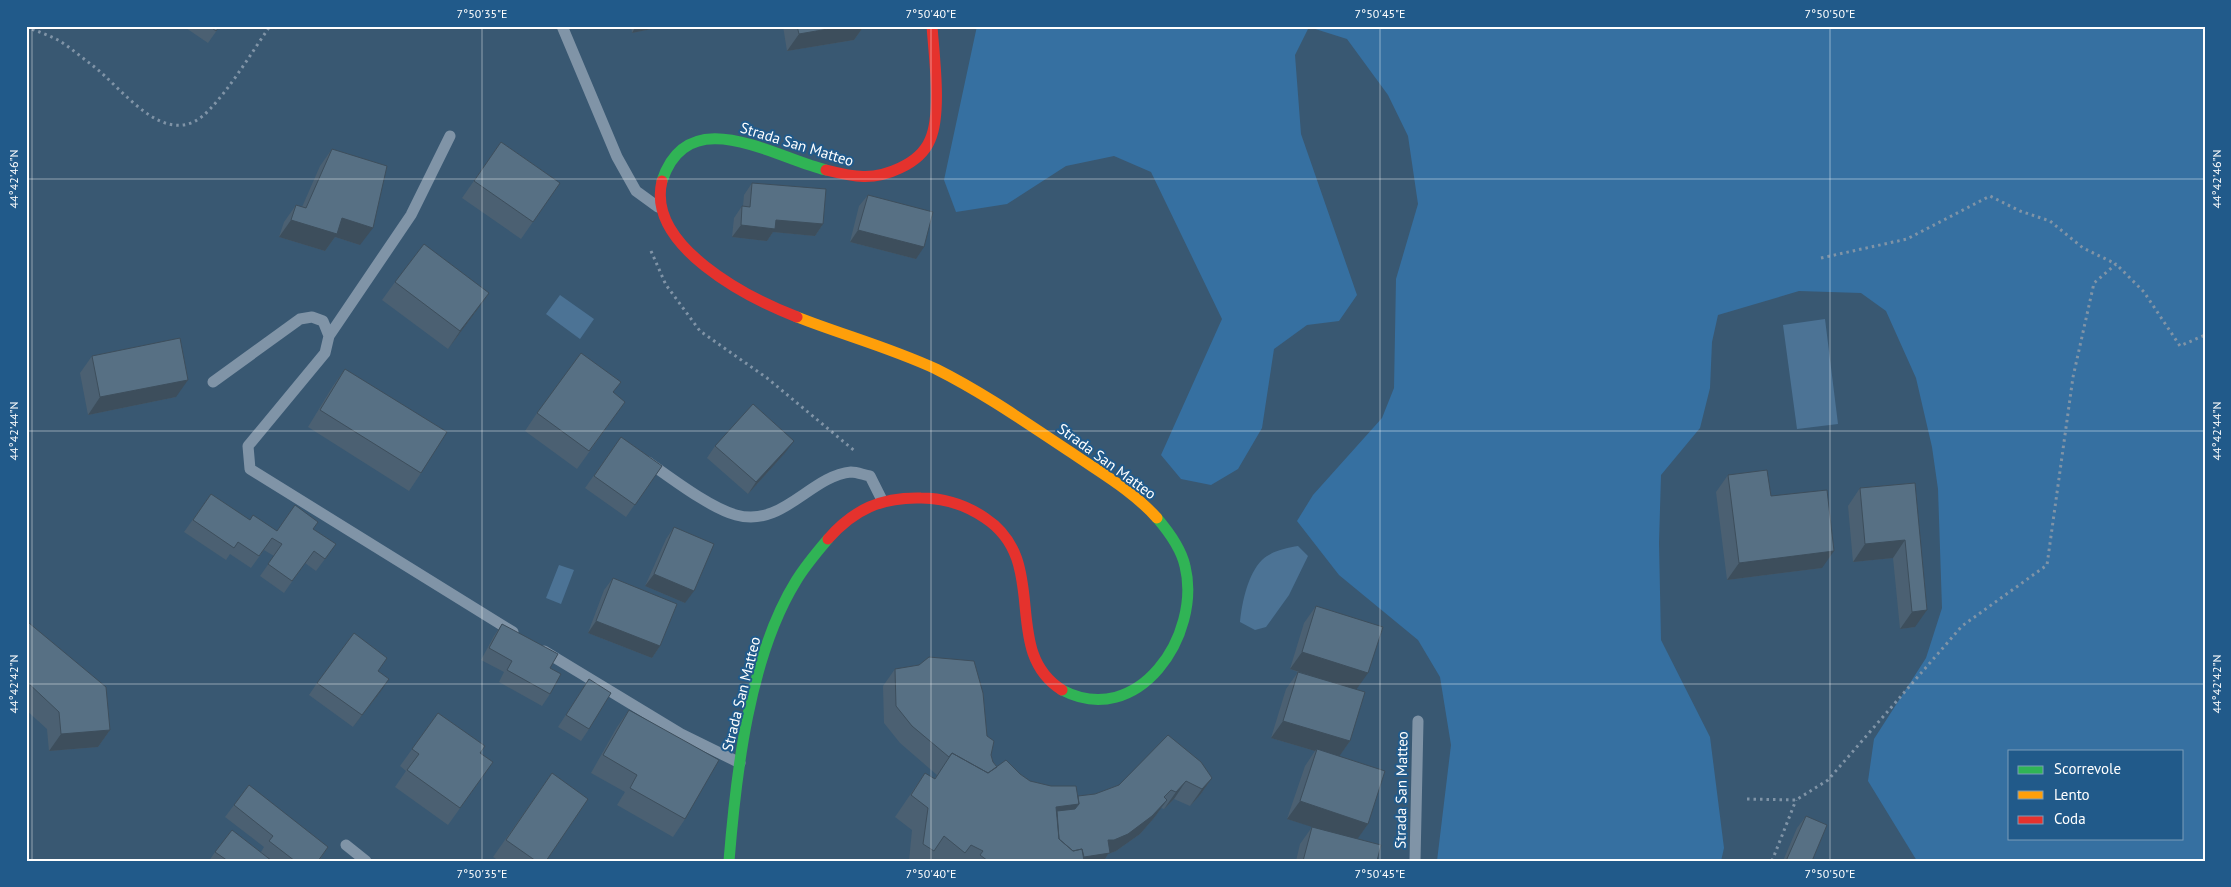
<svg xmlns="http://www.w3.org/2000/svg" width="2231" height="887" font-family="'PT Sans',sans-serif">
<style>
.green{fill:#3670a1;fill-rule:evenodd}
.water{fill:#4c7395}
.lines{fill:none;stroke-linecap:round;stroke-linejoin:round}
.path{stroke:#8094a7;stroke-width:3;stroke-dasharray:2.5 4;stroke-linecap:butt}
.lane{stroke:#8094a7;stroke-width:11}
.fast{stroke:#30b455;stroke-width:11}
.slow{stroke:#ff9f0a;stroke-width:11}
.jam{stroke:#e5322d;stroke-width:11}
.wall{fill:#4b6072}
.shaded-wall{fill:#3d4e5c}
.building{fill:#577084;stroke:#3d4e5c}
.ticks{fill:none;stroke:#fff;stroke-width:1;stroke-opacity:0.45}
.labels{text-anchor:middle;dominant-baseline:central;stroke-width:4;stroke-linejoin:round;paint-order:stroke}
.street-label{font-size:15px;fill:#fff;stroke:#215a8a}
.neatline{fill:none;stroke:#fff;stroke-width:2}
.ticks-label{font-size:12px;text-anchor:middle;fill:#fff}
</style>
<rect width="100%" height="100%" fill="#395872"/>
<path class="green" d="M977,26H2205V861H1917L1868,781L1874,739L1926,658L1942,608L1938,489L1932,447L1916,378L1886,311L1861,293L1799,291L1718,315L1712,342L1710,388L1700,428L1661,475L1659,543L1661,640L1710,737L1724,848L1721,861H1437L1451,745L1440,677L1418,640L1339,575L1297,521L1313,495L1382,418L1394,388L1396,279L1418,204L1408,136L1388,95L1347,39L1309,27L1295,55L1301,134L1357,295L1339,321L1307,325L1274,349L1262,428L1238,469L1211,485L1181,479L1161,455L1222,319L1151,172L1114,156L1066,166L1007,204L956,212L944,180ZM2010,751H2182V838H2010Z"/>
<path class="water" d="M560,295L594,319L580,339L546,314Z
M1825,319L1838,424L1797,429L1783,325Z
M1298,546L1308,556L1289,595L1266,627L1255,630L1240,622C1242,602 1248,574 1262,560C1271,551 1286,548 1298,546Z
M559,565L574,570L561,604L546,598Z"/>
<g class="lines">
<path class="path" d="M26,27C37,31 48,35 58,40C70,47 81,57 92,65C124,89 168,156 210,109C231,87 252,52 270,26
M651,251L666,285L700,331L767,378L856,452
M1821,258L1907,239L1990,196L2020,211L2050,221L2083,248L2116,264
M1747,799L1796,800L1828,780L1962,626L2047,565L2073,377L2094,283L2116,264L2144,292L2180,346L2205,335
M1772,861L1796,800"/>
<path class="lane" d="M562,26L617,157L636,191L658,207
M329,336L411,215L450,136
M213,382L300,319L312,317L323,321L329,336L325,353L248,446L250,469L513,632
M648,462C671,478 710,508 736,515C783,528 810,476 851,472C857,472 864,475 870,476L882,500
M544,651L681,734L740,763
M346,845L366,861
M1415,861L1418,721"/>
<path class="fast" d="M662,181C688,101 773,157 826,170
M1062,690C1138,730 1202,635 1185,566C1181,548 1169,532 1157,518
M729,861C736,774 749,657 796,581C805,566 817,552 828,539"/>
<path class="slow" d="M797,317C843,335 891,348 936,369C984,393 1028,424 1072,453C1101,473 1133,491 1157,518"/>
<path class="jam" d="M826,170C854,177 873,181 900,168C913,162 924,154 930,140C942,113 934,56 932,26
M662,181C646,246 748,298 797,317
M828,539C854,509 882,497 921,498C944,498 966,505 985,518C1052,562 999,650 1062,690"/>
</g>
<path class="wall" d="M183,26H220L208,43Z
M631,26H666L632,33Z
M783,26H864L854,40L787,51Z
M501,142L560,183L521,239L462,198Z
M332,149L360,245L335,237L325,251L279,237L284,222L296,205L302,207L320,166Z
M752,183L823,224L815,236L773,232L767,241L732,237L734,218L742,206H743L744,195Z
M868,195L916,259L850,242L859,206Z
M395,282L477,310L448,349L382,300Z
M92,356L176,397L88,415L80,373Z
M345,369L421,473L409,491L308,427L333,386Z
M613,393L625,402L577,469L525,431L537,413Z
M621,437L662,466L626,517L585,488Z
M715,446L785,453L748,494L707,458Z
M1728,475L1771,496L1822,568L1727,580L1716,492Z
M1915,483V627L1900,629L1893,558L1853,562L1848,506L1860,488Z
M211,494L250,520L277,531L313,529L336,544L316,571L305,563L284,593L260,576L274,556L264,550L251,568L230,554L226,560L184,532Z
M674,527L685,603L645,586L666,539Z
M613,578L660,646L652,658L588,633L604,590Z
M1316,606L1357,690L1350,741L1339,756L1368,824L1357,839L1377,861H1296L1300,844L1312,827L1320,829L1287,819L1305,766L1315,751L1271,738L1286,689L1298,672L1290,669L1304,623Z
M26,623L110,730L98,747L49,751L47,729L26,710Z
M502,624L550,668V694L542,706L499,682L504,672L481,660L494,636Z
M895,669L987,736L993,762L997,766L1020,774L1030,781L1078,796L1212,778L1200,795L1190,806L1174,799L1164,809L1161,808L1154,818L1140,834L1116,851L1108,854L1104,861H931L929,859L927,861H909L912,830L895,817L925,773L934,779L937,775L900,743L884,723L883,686Z
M378,671L381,691L353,727L309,695L317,683Z
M589,679V729L581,741L558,727Z
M629,710L685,819L673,837L617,805L625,792L591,773L617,727Z
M438,713L480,753L493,762L448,825L395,787L406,771L400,766Z
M552,773L546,861H499L493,857Z
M234,805L328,847L319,861H209L215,852H261L264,847L225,817Z
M1806,816L1812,861H1783L1797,828Z"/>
<path class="shaded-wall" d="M636,26H666L632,33Z
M845,26H864L854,40L787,51L799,34Z
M342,218L373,228L360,245L335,237L325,251L279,237L291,220Z
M776,220L823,224L815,236L773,232L767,241L732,237L741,225Z
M858,230L924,247L916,259L850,242Z
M489,293L477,310L448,349L460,331Z
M188,380L176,397L88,415L100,397Z
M794,441L785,453L748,494L756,482Z
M1905,540L1893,558L1853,562L1865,544Z
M1834,551L1822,568L1727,580L1739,563Z
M654,574L694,591L685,603L645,586Z
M1927,610L1915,627L1900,629L1912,612Z
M596,621L660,646L652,658L588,633Z
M1302,652L1368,673L1356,690L1290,669Z
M389,679L381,691L353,727Z
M1283,721L1350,741L1338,758L1317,749L1315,751L1271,738Z
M110,730L98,747L49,751L61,734Z
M1212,778L1200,795L1190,806L1202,789Z
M1186,781L1174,799L1164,809L1176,792Z
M1167,800L1154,818L1140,834L1116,851L1108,854L1104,861H1077Z
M1300,801L1368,824L1356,841L1287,819Z
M1079,804L1063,826L1054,827L1056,807Z"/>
<path class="building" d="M209,26H220L216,31Z
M797,26H845L799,34Z
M501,142L560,183L533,222L474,181Z
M332,149L387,166L373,228L342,218L337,234L291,220L296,205L306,208Z
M752,183L826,189L823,224L776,220L775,229L741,225L742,206L750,207Z
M868,195L933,212L924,247L858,230Z
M424,244L489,293L460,331L395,282Z
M180,338L188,380L100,397L92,356Z
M581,353L621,382L613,392L625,402L589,451L537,413Z
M345,369L447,432L421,473L320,410Z
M753,404L794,441L756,482L715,446Z
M621,437L662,466L635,505L594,476Z
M1767,470L1771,496L1827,490L1834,551L1739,563L1728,475Z
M1915,483L1927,610L1912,612L1905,540L1865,544L1860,488Z
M211,494L250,520L253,515L277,531L295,505L318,522L313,529L336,544L325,559L314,551L292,581L268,564L282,544L272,538L259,556L238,542L234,548L193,520Z
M674,527L714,544L694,591L654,574Z
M613,578L677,604L660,646L596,621Z
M1316,606L1383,627L1368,673L1302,652Z
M26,623H29L106,687L110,730L61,734L59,712L26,681Z
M502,624L558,654L550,668L561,674L550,694L507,670L512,661L489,648Z
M354,633L387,658L378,671L389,679L362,715L317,683Z
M929,657L974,661L983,693L987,736L994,741L991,755L993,762L997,767L988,773L952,753L949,757L912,726L896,706L895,669L919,665Z
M1298,672L1365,692L1350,741L1283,721Z
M589,679L611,693L589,729L566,715Z
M629,710L719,760L685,819L630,788L637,775L603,755Z
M438,713L485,746L480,753L493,762L460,808L407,770L419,754L412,749Z
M1168,735L1201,762L1212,778L1202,789L1186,781L1176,792L1171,790L1164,797L1167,800L1152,816L1128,834L1114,840H1108L1110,853L1084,857L1082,849L1073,851L1059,839L1057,811L1075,809L1079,804L1078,796L1095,794L1119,785Z
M1317,749L1385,771L1368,824L1300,801Z
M952,753L988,773L1006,760L1020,774L1030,781L1051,786H1076L1079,804L1056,807L1059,839L1073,851L1082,849L1084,861H988L980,855L983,851L971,845L965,853L944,836L934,851L923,844L928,808L911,795L925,773L935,779Z
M552,773L588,799L546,861H536L506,840Z
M249,785L328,847L318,861H295L269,841L273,836L234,805Z
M1806,816L1827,825L1812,861H1786Z
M1312,827L1381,845L1377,861H1303Z
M232,830L272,861H228L215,852Z"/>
<path class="ticks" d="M32,26V861M482,26V861M931,26V861M1380,26V861M1830,26V861M26,179H2205M26,431H2205M26,684H2205"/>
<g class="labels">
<g class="street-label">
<text transform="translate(797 144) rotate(17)">Strada San Matteo</text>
<text transform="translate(1107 461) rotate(36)">Strada San Matteo</text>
<text transform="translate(741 694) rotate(-76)">Strada San Matteo</text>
<text transform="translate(1401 790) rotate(-89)">Strada San Matteo</text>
</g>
</g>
<rect width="2231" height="887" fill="none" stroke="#215a8a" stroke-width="55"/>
<rect x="2008" y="750" width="175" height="90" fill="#215a8a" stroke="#7a9cb9"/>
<rect x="2018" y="766" width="25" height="8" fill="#30b455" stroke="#7a9cb9"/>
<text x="2054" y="774" font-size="15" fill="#ffffff">Scorrevole</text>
<rect x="2018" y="791" width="25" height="8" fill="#ff9f0a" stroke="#7a9cb9"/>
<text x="2054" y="800" font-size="15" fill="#ffffff">Lento</text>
<rect x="2018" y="816" width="25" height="8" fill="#e5322d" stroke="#7a9cb9"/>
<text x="2054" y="824" font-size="15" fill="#ffffff">Coda</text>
<rect x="28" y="28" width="2176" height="832" class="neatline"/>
<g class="ticks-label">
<text x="482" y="18">7°50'35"E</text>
<text x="931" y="18">7°50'40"E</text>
<text x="1380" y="18">7°50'45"E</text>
<text x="1830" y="18">7°50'50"E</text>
<text transform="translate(14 179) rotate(-90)" y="4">44°42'46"N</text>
<text transform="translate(2217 179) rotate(-90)" y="4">44°42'46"N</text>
<text transform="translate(14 431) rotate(-90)" y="4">44°42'44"N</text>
<text transform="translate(2217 431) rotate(-90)" y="4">44°42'44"N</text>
<text transform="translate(14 684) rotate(-90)" y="4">44°42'42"N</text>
<text transform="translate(2217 684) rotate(-90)" y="4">44°42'42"N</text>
<text x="482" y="878">7°50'35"E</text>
<text x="931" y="878">7°50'40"E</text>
<text x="1380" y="878">7°50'45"E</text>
<text x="1830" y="878">7°50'50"E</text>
</g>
</svg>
